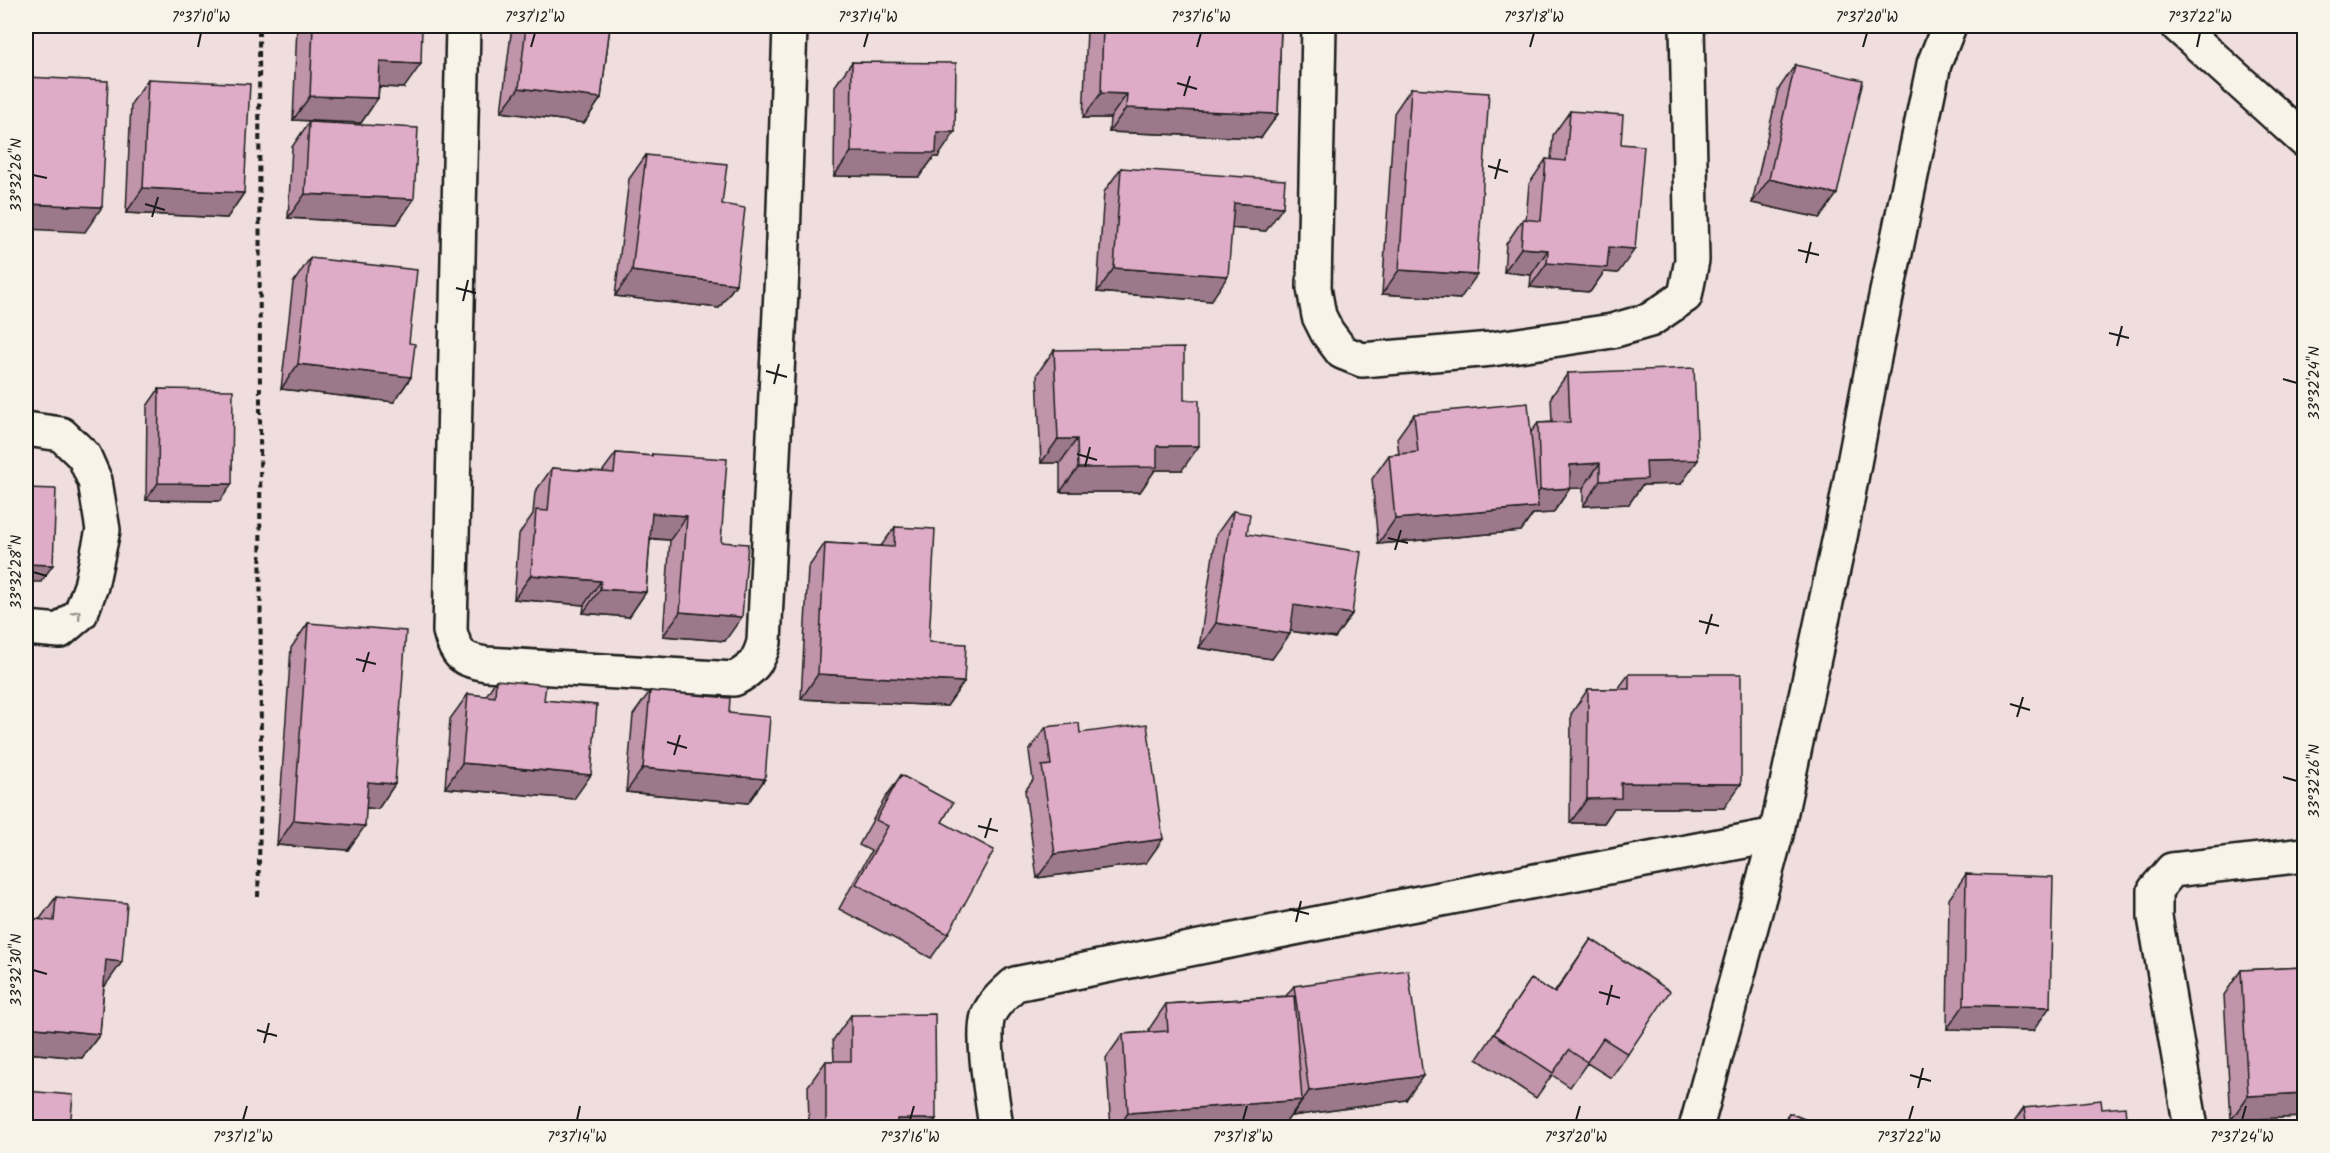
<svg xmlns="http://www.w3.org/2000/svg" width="2330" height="1153" font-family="Kalam,sans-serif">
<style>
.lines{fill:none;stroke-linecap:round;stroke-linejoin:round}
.street-casing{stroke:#1c1c1c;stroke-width:38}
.path{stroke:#1c1c1c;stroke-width:4;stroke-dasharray:6 4.5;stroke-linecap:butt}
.street{stroke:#f7f3e8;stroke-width:33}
.wall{fill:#c094ab;stroke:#1c1c1c;stroke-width:1.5}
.shaded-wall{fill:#9c788b;stroke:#1c1c1c;stroke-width:1.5}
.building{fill:#dfacc7;stroke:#1c1c1c;stroke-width:1.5}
.oneway{stroke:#94928c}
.ticks{fill:none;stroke:#1c1c1c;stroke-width:2}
.neatline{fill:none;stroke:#1c1c1c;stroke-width:2}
.ticks-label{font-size:15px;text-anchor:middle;fill:#1c1c1c}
</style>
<rect width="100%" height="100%" fill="#f0dede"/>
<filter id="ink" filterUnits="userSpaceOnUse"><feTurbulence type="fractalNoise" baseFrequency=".0167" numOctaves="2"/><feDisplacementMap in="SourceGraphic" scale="12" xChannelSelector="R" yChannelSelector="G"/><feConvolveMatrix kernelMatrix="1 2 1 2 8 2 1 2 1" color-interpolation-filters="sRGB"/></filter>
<g filter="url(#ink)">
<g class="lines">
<g class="street-casing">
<path id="street" d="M463,26L450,631C456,655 462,660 486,664L734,679C752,670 759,661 764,642L782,270L790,26
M1319,26L1314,288L1319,316L1327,332L1342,352L1362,360L1492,349L1612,331L1650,320L1685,296L1692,260L1687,26
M2178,26L2304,140
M26,429L61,434L84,456L95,481L103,530L91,586L81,613L60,631L26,628
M996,1128C993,1102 981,1038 988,1016C993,1003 1005,993 1015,984L1399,907L1776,835
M1696,1128L1776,835L1841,532L1881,321L1934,64L1949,26
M2191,1128L2155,917V890L2172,870L2304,855"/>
</g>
<path class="path" d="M258,897L261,789L259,26"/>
<use href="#street" class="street"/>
</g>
<path class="wall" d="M297,26H422L404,88L379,87L378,98L361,123L293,120Z
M512,26H610L601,98L584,123L501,112Z
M1090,26H1281L1278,114L1261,138L1109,132L1110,118H1083L1087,30Z
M852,62L938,157H934L919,177L834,176L835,86Z
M1795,65L1820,218L1752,203L1778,90Z
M148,79L244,193L227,218L126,213L131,104Z
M1411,88L1460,299L1382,294L1394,113Z
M1570,111L1621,144L1618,273L1604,272L1590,292L1530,287L1531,275L1504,272L1506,244L1523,219L1526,220L1529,184L1546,159L1551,160L1553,135Z
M309,122L414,199L397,224L288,218L292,147Z
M646,155L722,204L736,284L719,308L615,296L629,179Z
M1121,168L1266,231L1232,228L1211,301L1097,292L1104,192Z
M310,258L409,343L411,377L394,402L281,389L293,283Z
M1054,350L1182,470H1155L1140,492H1060V463H1041L1037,374Z
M1568,373L1681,484L1642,485L1629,504L1583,506V488H1570L1553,513L1533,514L1521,531L1378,544L1372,479L1389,455L1399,454L1397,438L1414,414L1531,432L1538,423L1552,422L1551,397Z
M159,389L220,501L146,500L147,406Z
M616,453L651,456L652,454L721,542L725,641L663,636L670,540L650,539L646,592L629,617L583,613L584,605L514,599L519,534L533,514L535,492L552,468L602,472Z
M1233,511L1247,534L1352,614L1335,638L1290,631L1272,659L1199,648L1216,535Z
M895,527L929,642L964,682L947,706L801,699L808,568L825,543L881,546Z
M308,623L395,784L378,809L366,808L348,850L277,845L291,648Z
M1629,674L1724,808H1614L1604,823H1570L1571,714L1588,689H1618Z
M496,680L544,700L574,799L445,788L450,719L468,694L486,696Z
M650,691L729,713L765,779L748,803L626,792L633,715Z
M1046,727L1080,733L1146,863L1037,878L1025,791L1033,780L1029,751Z
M901,775L942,822L948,934L931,958L839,909L871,851L859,845L884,800Z
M1966,874L2033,1031L1947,1029L1949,899Z
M56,897L105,986H104L100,1034L82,1058L26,1053V918L40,919Z
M1591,939L1628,1054L1611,1078L1587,1063L1570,1087L1552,1075L1536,1098L1477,1059L1531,979L1554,993Z
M2304,967V1117L2231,1120L2224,995L2241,970Z
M1294,986L1406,1100L1292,1116L1291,1115L1284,1125L1245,1128H1111L1106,1058L1123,1034L1149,1032V1029L1166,1004L1286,996Z
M851,1015L936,1119L930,1128H809L808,1086L826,1061H834L833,1040Z
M2024,1108L2102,1109L2127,1128H2013L2012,1125Z
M1789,1113L1827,1128H1779Z"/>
<path class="shaded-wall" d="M380,62L421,64L404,88L363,86Z
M519,88L601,98L584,123L501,112Z
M1101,93L1127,94L1110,118H1083Z
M310,96L378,98L361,123L293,120Z
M1126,108L1278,114L1261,138L1109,132Z
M937,132H955L938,157H934L919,177L834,176L851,152Z
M1769,179L1837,194L1820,218L1752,203Z
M143,188L244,193L227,218L126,213Z
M305,194L414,199L397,224L288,218Z
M1234,203L1283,207L1266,231L1217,227Z
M26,204L102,207L85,232L26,229Z
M1609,247L1635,249L1618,273L1604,272L1590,292L1530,287L1547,263Z
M1521,248L1548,250L1531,275L1504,272Z
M1114,268L1228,276L1211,301L1097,292Z
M1399,270L1477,275L1460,299L1382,294Z
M632,271L736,284L719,308L615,296Z
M298,364L411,377L394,402L281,389Z
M1058,439H1077L1060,463H1041Z
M1157,446H1199L1182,470H1155L1140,492H1060L1078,468Z
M1698,460L1681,484L1642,485L1629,504L1583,506L1600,481L1646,461Z
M1600,463L1583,488L1552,489L1570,465Z
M158,483L232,484L220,501L146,500Z
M1570,488L1553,513L1533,514L1521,531L1378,544L1395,519L1527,508L1540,490Z
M652,513L687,516L670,540L635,537Z
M26,564L53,565L41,582H26Z
M531,575L601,581L584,605L514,599Z
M600,589L646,592L629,617L583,613Z
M1294,605L1352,614L1335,638L1277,629Z
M680,612L742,617L725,641L663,636Z
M1216,623L1290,634L1272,659L1199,648Z
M818,674L964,682L947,706L801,699Z
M462,763L591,775L574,799L445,788Z
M643,768L765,779L748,803L626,792Z
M368,782L395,784L378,809L351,806Z
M1621,783L1741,784L1724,808H1614L1604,823H1570L1587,799Z
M294,820L365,826L348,850L277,845Z
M1163,839L1146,863L1037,878L1055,854Z
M106,960L122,962L105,986L89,984Z
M1964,1005L2050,1007L2033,1031L1947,1029Z
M26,1027L100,1034L82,1058L26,1053Z
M1423,1076L1406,1100L1292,1116L1309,1091Z
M2304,1093V1117L2231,1120L2248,1096Z
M1302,1100L1284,1125L1245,1128H1118L1128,1113Z
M897,1119H936L930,1128H891Z"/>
<path class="building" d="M313,26H422L421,64L380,62L378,98L310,96Z
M526,26H610L601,98L519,88Z
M1103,26H1281L1278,114L1126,108L1127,94L1101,93Z
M852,62L956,63L955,132H937L936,153L851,152Z
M1795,65L1863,80L1837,194L1769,179Z
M26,77L108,81L102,207L26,204Z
M148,79L250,84L244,193L143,188Z
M1411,88L1489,93L1477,275L1399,270Z
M1570,111L1623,115L1621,144L1644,146L1635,249L1609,247L1607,268L1547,263L1548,250L1521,248L1523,219L1541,221L1546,159L1566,161Z
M309,122L418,128L414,199L305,194Z
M646,155L727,164L722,204L745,208L736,284L632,271Z
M1121,168L1285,180L1283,207L1234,203L1228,276L1114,268Z
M310,258L417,270L409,343L415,344L411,377L298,364Z
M1184,348V400H1199V446H1157V467L1078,468L1077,439H1058L1054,350Z
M1694,368L1698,460L1646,461L1647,479L1600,481V463L1570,465V488L1540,490L1538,423L1570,422L1568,373Z
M159,389L233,390L232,484L158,483Z
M1528,403L1538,507L1395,519L1389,455L1418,452L1414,414Z
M616,453L652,456V454L727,459L721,542L748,544L742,617L680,612L687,516L652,513L646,592L600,589L601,581L531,575L536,510L548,511L552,468L614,473Z
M26,488L56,489L53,565L26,564Z
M1233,511L1250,514L1247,534L1361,552L1352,614L1294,605L1290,634L1216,623Z
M895,527L935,529L929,642L966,644L964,682L818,674L825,543L894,547Z
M308,623L406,631L395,784L368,782L365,826L294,820Z
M1629,674H1741V784L1621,783V798L1587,799L1588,689H1629Z
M496,680L546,685L544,700L597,705L591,775L462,763L468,694L495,697Z
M650,691L730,698L729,713L770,717L765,779L643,768Z
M1079,723L1080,733L1147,724L1163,839L1055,854L1042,766L1051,765L1046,727Z
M901,775L953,803L942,822L994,850L948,934L856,884L888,826L876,820Z
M1966,874L2053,877L2050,1007L1964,1005Z
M56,897L127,903L122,962L106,960L100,1034L26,1027V918L54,921Z
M1591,939L1670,991L1628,1054L1603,1038L1587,1062L1569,1050L1553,1073L1494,1034L1531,979L1555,993Z
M2304,967V1093L2248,1096L2241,970Z
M1408,970L1423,1076L1309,1091L1294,986Z
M1294,996L1302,1100L1128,1113L1123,1034L1168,1031L1166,1004Z
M935,1014L936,1119H897V1128H826V1061H851V1015Z
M26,1091L73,1095L70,1128H26Z
M2101,1100L2102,1109L2125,1107L2127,1128H2027L2024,1108Z
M1789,1113L1827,1128H1783Z"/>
<defs><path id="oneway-chevron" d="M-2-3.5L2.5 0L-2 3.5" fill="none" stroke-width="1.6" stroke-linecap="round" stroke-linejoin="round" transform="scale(1.5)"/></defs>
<use class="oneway" href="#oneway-chevron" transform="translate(77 614) rotate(-50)"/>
</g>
<path class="ticks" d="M198,47L201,33M531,47L535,33M864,47L868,33M1197,47L1201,33M1530,47L1534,33M1863,47L1867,33M2197,47L2200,33M1177,83L1197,89M1184,96L1190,76M1488,166L1508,172M33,175L47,178M1495,179L1500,159M145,204L165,210M152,217L158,197M1798,250L1819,255M1806,263L1811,242M456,288L476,293M463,301L468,280M2109,333L2129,338M2117,346L2122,326M766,371L787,377M2283,379L2297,383M774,384L779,364M1077,454L1097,460M1085,467L1090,447M1388,538L1408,543M1395,550L1401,530M33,572L47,576M1699,621L1719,626M1706,634L1712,614M356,659L376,664M363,672L369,652M2010,704L2030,710M2017,717L2023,697M667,742L687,748M674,755L680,735M2283,777L2297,781M978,826L998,831M985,838L991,818M1289,909L1309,914M1296,922L1301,901M33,970L47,974M1599,992L1620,998M1607,1005L1612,985M257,1030L277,1036M264,1043L269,1023M1910,1075L1931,1081M1918,1088L1923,1068M243,1120L247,1106M577,1120L580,1106M910,1120L914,1106M1243,1120L1247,1106M1576,1120L1580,1106M1909,1120L1913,1106M2242,1120L2246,1106"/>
<rect width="2330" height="1153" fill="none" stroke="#f7f3e8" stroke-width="66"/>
<rect x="33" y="33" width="2264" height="1087" class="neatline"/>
<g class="ticks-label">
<text x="201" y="22">7°37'10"W</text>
<text x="535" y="22">7°37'12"W</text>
<text x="868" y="22">7°37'14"W</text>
<text x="1201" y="22">7°37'16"W</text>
<text x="1534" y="22">7°37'18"W</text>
<text x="1867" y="22">7°37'20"W</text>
<text x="2200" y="22">7°37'22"W</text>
<text transform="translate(16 175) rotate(-90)" y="5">33°32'26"N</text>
<text transform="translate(2314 383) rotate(-90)" y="5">33°32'24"N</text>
<text transform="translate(16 572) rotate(-90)" y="5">33°32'28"N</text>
<text transform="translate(2314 781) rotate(-90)" y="5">33°32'26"N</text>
<text transform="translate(16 970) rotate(-90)" y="5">33°32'30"N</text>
<text x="243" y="1142">7°37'12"W</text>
<text x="577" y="1142">7°37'14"W</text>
<text x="910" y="1142">7°37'16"W</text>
<text x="1243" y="1142">7°37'18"W</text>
<text x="1576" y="1142">7°37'20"W</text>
<text x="1909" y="1142">7°37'22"W</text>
<text x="2242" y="1142">7°37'24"W</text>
</g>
</svg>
